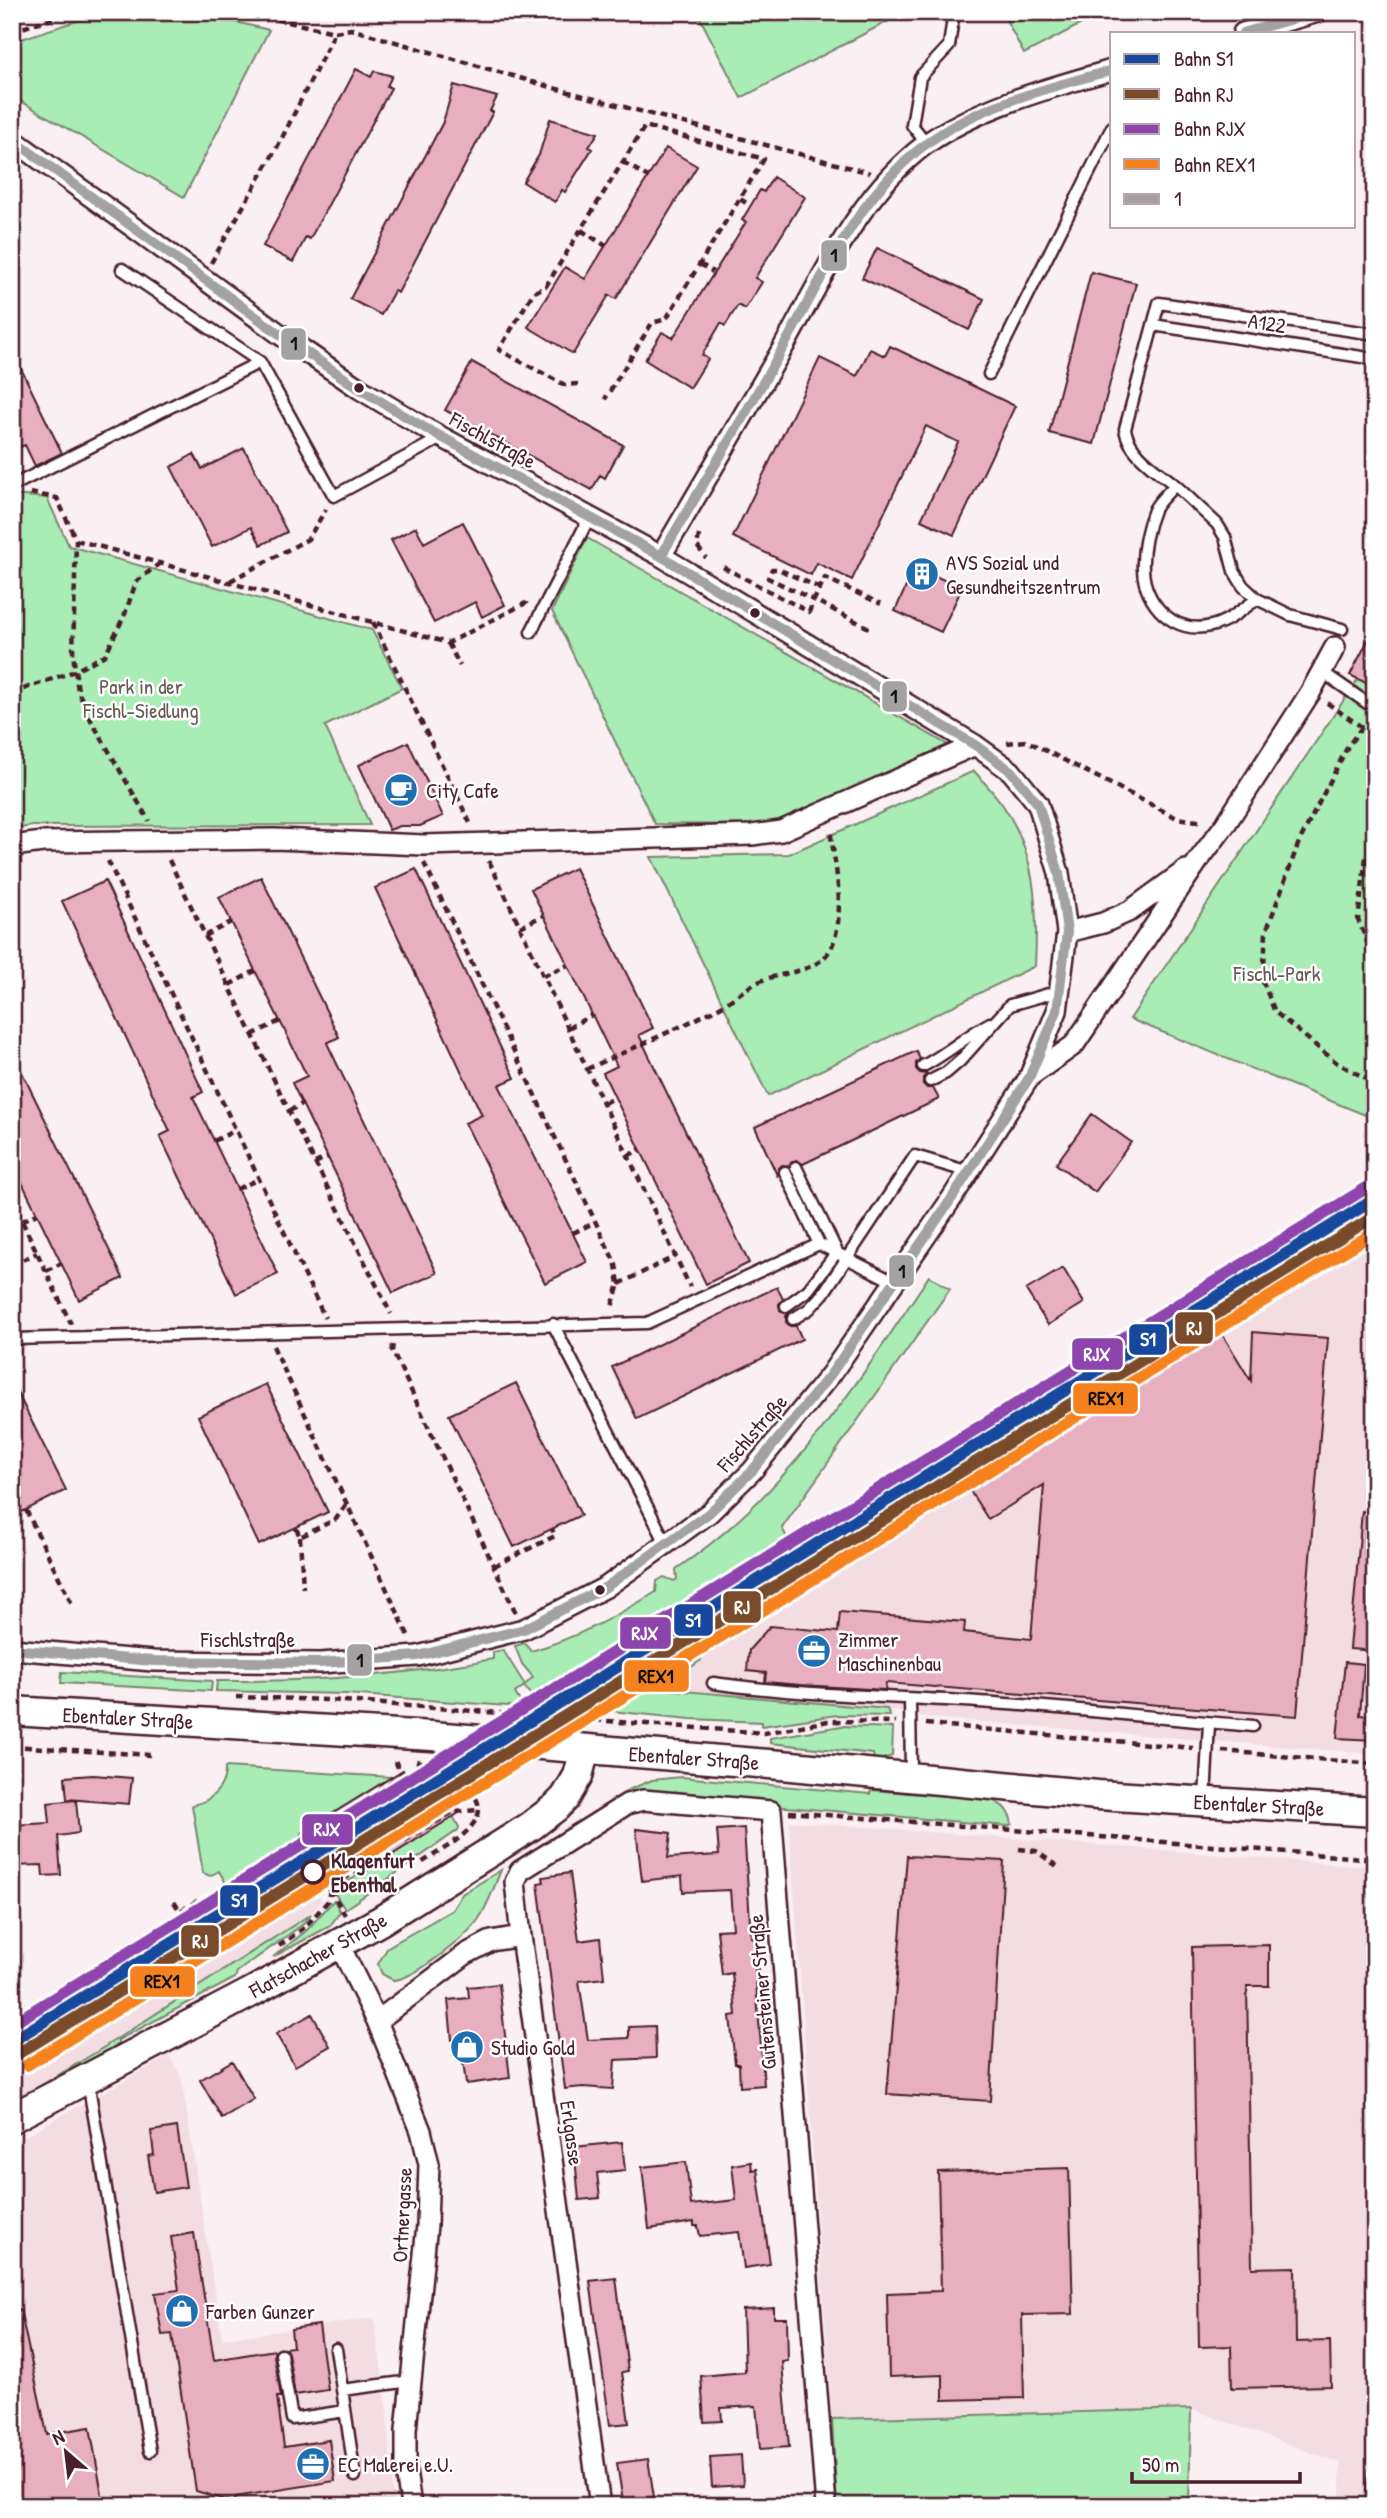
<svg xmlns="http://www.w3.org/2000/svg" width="1387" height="2518" font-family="'Patrick Hand',sans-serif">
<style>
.built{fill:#f4dce3}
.green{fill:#a9ecb6;stroke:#7a8670;stroke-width:2}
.building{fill:#e7afc0;stroke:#4a1f2b;stroke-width:2}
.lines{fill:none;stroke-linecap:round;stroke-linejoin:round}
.lane-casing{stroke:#4a1f2b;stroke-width:15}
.street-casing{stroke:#4a1f2b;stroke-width:24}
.secondary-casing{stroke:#4a1f2b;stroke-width:33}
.path{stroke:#4a1f2b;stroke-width:4.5;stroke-dasharray:7 5;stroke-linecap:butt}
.lane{stroke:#fff;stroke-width:10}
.street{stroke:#fff;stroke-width:19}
.secondary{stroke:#fff;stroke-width:28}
.bus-1-casing{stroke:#fff;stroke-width:16}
.bus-1{stroke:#a3a1a1;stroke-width:10}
.rail-1-casing{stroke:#fff;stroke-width:18}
.rail-2-casing{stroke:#fff;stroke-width:18}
.rail-3-casing{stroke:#fff;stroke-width:18}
.rail-4-casing{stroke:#fff;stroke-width:18}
.rail-1{stroke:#17489e;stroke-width:12}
.rail-2{stroke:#7a4b2a;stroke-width:12}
.rail-3{stroke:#8e44ad;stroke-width:12}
.rail-4{stroke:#f5821f;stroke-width:12}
.bus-dot{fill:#4a1f2b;stroke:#fff;stroke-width:2.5}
.stop-dot{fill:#fff;stroke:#4a1f2b;stroke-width:3.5}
.labels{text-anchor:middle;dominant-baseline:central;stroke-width:5;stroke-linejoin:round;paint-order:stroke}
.street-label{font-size:21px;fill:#4a1f2b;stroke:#fff}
.poi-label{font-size:21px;fill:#4a1f2b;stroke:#fff;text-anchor:start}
.park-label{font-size:21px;fill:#665c55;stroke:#fff}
.stop-label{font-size:21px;font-weight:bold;fill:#4a1f2b;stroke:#fff;text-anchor:start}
.line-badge{stroke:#fff;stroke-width:2.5}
.badge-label{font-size:19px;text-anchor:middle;font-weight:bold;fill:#fff}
.pale-badge-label{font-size:19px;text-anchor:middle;font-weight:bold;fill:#111}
</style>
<rect width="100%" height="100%" fill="#faeff2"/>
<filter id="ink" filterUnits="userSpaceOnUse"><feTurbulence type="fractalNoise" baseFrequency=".0143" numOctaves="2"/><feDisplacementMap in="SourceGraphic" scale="14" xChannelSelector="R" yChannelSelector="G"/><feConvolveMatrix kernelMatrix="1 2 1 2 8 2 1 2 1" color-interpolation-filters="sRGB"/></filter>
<g filter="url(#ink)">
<path class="built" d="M1375,1182V1754L932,1718L880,1708L645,1686L623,1700H615L451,1800L449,1797L12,2066V2034L406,1792L409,1781L571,1683L575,1677L609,1654L1001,1413L1004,1407L1064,1372L1069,1371Z
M789,1821L1375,1867V2506H1340V2463L1191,2409L832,2419Z
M317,1892L322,1901L311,1914L98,2051L12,2101V2079Z
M169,2056L181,2076L222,2339L374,2318L386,2401L394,2506H12V2143Z"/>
<path class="green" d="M104,12H193L269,30L184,197L12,96V42Z
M697,12H906L741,98Z
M1002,12H1104L1024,54Z
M12,495L47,498L69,546L372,630L402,688L325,726L370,825L33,826L12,829Z
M587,538L647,572L948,745L777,825L655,824L552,611Z
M1375,648V1119L1130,1019L1368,664Z
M974,771C984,782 994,793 1002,804C1037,854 1038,908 1035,966L768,1096L651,857L789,854Z
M929,1276L950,1289L782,1528L790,1543L609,1654L575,1677L571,1683L537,1704L524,1686L515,1693L523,1707L346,1694L216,1691L217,1681C310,1682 401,1676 493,1659V1652L503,1650L525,1685L533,1677L522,1664L515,1646L525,1643L531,1651C577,1638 616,1616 656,1592L657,1581L664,1577L674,1581L677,1579L676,1569C785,1497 858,1383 929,1276Z
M699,1653L701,1660L661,1689L887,1709L890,1716L837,1715L761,1726V1722L690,1719L600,1710L615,1700H623Z
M62,1672L212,1681L211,1691L61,1683Z
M841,1726L893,1728L892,1756L883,1759H874L873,1754L770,1743V1738Z
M225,1767L392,1777L301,1833V1842L228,1887L219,1871L210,1876L203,1873L192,1805C211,1802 226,1787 225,1767Z
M681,1777L870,1794L871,1790L985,1799C999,1801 1010,1809 1012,1824L1008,1826L635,1794L626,1791L652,1780Z
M453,1816L459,1827L458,1830L345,1909L333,1891Z
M501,1870C494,1887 488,1906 478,1920C466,1937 413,1980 393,1980L382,1974L378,1964L388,1947L452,1910L462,1894Z
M334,1900L340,1912L330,1926L273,1957L306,1931Z
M311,1914L302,1925L237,1972L235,1978L118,2040V2049L12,2103L98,2051Z
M1191,2409L1189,2506H837L832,2419Z"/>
<path class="building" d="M356,69L371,77L374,71L392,76L387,86L391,88L310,239L306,237L293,262L263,246Z
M454,85L497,97L490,111L493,112L398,293L394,291L381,315L350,299L443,122Z
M550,119L598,133L589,147L592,149L565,192L562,190L555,202L523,182L539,155Z
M666,148L697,166L616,299L609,295L573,354L528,327L565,267L585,279Z
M773,177L805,197L755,278L762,282L745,309L738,305L725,326L721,323L702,355L708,359L690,388L645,360L662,332L673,338L746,222L742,220L760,190L764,192Z
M877,248L984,299L969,330L862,278Z
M1091,272L1136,283L1094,444L1049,433Z
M890,346L1015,406L954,535L921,520L958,442L926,426L852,580L817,563L811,575L733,537L820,358L857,376L870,349L885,356Z
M12,350L62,453L35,466L25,445L12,450Z
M472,362L623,445L605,478L600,475L592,490L445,410Z
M244,448L287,532L261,545L251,527L212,547L171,467L194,454L202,469Z
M463,522L505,605L482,617L475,602L434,623L391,540L416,527L424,543Z
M915,567L962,588L941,632L895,611Z
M1375,627V674L1370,685L1350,675Z
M408,742L443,816L420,826H400L389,830L359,765Z
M575,868L653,1028L639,1035L749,1263L706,1284L603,1073L617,1066L531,889Z
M416,869L515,1078L499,1085L587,1262L545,1283L465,1123L482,1115L375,888Z
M261,877L339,1037L327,1043L437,1273L393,1293L292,1083L307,1076L219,897Z
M105,881L203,1092L193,1097L278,1274L236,1294L160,1136L170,1131L62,901Z
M916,1051L920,1059L916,1063V1069L920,1073L927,1074L923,1078V1084L927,1088H933L939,1099L803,1164L796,1160L789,1166L782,1165L779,1168L777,1175L755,1127Z
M12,1052L123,1278L79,1300L12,1162Z
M1092,1114L1131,1142L1095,1192L1056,1164Z
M1063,1268L1084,1303L1048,1325L1026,1290Z
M777,1287L783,1299L779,1304L780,1310L784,1313L789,1312L786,1316V1322L790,1326H796L802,1339L637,1419L612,1367Z
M1221,1332L1251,1381L1253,1332L1328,1338L1297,1716L886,1683L885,1690L801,1685L765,1682L766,1673L747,1671L749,1650L770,1626L838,1632L840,1612L965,1622L964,1632L1031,1639L1044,1485L988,1519L968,1488Z
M12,1382L66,1490L12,1517Z
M516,1383L581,1515L514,1547L449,1415Z
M266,1384L328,1512L259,1545L198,1416Z
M1362,1511L1375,1512V1651L1350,1649Z
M1345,1662L1364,1664L1360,1715L1375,1716V1740L1337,1738Z
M403,1770L428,1811L450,1798L459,1813L363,1873L338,1832L316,1845L306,1830Z
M93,1775L132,1778L129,1804L67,1799L65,1777Z
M76,1800L79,1833L58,1836L61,1875L43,1876L42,1865L12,1866V1825L50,1823L48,1803Z
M744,1828L751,1937H754L758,1970H755L764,2085L740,2087L739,2064H735L730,2016L736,2015L732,1973L722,1975L717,1930L733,1929L730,1890L683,1892L682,1876L642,1881L636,1829L671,1833L668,1858L719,1855L717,1830Z
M907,1856L1004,1861L990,2101L887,2094Z
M570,1873L579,1941L600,1938L604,1978L579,1981L588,2040L629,2038V2027L655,2026L656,2058L615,2060L613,2089L582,2087L565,2089L538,1883L544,1882L543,1877Z
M1269,1945V1986H1247L1252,2268L1295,2267L1296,2342L1330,2341L1331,2386L1232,2388L1231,2346L1199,2347L1192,1947Z
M499,1984L510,2078L466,2084L460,2039L452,2040L448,2000L469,1998L468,1987Z
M312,2014L330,2046L295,2066L276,2034Z
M232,2061L254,2099L222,2118L200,2080Z
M177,2127L186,2187L154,2192L148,2156L154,2155L151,2131Z
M622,2142L625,2170L597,2173L600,2198L579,2200L574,2147Z
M686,2162L691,2205L736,2200L732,2165L751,2162L752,2170L757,2169L770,2264L744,2268L739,2232L700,2236L698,2226H694V2222L649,2229L642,2167Z
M1069,2168L1073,2314L1022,2315L1024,2398L943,2400V2375L889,2377L887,2293L941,2291L938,2172Z
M194,2233L214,2360L275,2350L274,2355L281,2397H277L284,2447L329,2440L335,2481L235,2497L236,2503L196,2491L172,2334L162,2335L155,2293L179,2290L171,2237Z
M616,2278L628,2371L622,2372L629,2423L610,2425L590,2281Z
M774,2308V2318H787L788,2361L782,2362L789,2447L760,2449L756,2406L721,2408L722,2421L704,2422L701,2376L745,2372L743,2310Z
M20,2309L47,2434L90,2427L104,2506H12V2310Z
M319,2325L328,2390L295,2395L288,2353L285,2348L293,2347L291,2329Z
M741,2455L743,2485L712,2487L710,2457Z
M648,2459L654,2497L623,2502L617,2463Z"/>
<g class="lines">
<g class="lane-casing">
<path id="lane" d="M927,144L912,125L920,77L949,46L953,18L950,12
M122,269L260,362L334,496L441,438
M1153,325L1375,359
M989,374L1112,127
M1175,485L1217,524L1225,537L1234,571L1243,586L1257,599
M12,486L260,362
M1342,629L1290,615L1257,599C1242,610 1228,622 1211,626C1174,635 1144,604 1143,569C1142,550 1147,527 1154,510C1158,501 1168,493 1175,485C1157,470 1129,454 1125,429L1159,303L1375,334
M531,632L589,518
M1321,671L1367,703L1375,699
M923,1066C948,1053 966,1036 990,1023
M930,1081L946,1073L960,1061L1010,1005L1059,991
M785,1172L819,1244
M786,1306L808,1290L837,1252L796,1167
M793,1319L809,1309L823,1294L915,1156L969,1172
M553,1324L667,1545
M12,1339L647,1323L819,1244L894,1282
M713,1683C791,1694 868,1696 946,1700C1048,1705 1151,1718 1253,1726
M910,1699L911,1774
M1205,1799L1209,1723
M88,2081L150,2451
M336,2349L355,2476
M281,2354L292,2419L345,2411
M342,2390L411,2381
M1372,2506L1375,2471"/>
</g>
<g class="street-casing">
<path id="street" d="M1243,33L1318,12
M12,139L281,335L360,389L425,428L661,556L975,745L1011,771L1038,804L1059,873L1067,932L1057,1011L1029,1078L952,1198L831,1374L752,1471L709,1513L606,1587L524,1629L418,1656L320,1663L153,1661L12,1649
M661,556C702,487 743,417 784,346C824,275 859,194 926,144C978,107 1052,87 1112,70
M12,846L43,842L275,839L424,845L752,835L781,831L975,745
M1067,932L1103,923L1130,911L1186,870
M1029,1077L1074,1045L1198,861L1225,825L1310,693L1335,647
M521,1936L515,1882L520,1871L627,1804L643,1800L771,1811L826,2506
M339,1944L377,2021L421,2131L429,2164L427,2225L406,2430V2471L411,2506
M377,2021L466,1954L491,1941L521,1936L600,2506"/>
</g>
<g class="secondary-casing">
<path id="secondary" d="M12,1711L432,1736L781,1765L1098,1795L1375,1812
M12,2118L250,1993L380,1921L531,1826L556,1807L565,1798L578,1776L585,1749"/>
</g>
<path class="path" d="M241,12L335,32L351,29L554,88L870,173
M12,31L74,12
M623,162L648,177
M740,199L751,206
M581,230L606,246
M211,263L280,142L335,32
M700,264L713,272
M578,384L565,385L499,350L533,293L546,286L645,126L764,159L666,319L652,323L605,399
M30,493L57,498L76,540L73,654L78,691L91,720L149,821
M699,535L697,546L706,558
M76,540L448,643L526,603L528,599
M723,567L809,612L814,600L768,578L772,569H778L820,588
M230,581L308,539L326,509
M373,622L471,825
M869,628L814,600L825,578L881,604
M448,643L460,666
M12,693L75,671L105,655L125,614L136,582L160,563
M1327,703L1362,727L1375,731
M1362,727L1348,746L1299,842L1266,932L1263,982L1275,1012L1337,1063L1375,1083
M1007,743L1027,741L1177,818L1204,822
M1375,835L1366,857L1358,920L1375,960
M169,860L289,1111L391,1314
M108,861L325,1318
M489,861L690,1287
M424,863L616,1265L619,1284L611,1310
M520,927L544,915
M205,936L231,922
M543,976L568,965
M229,985L255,971
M568,1028L592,1015
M252,1035L280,1021
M587,1069C631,1049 675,1030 718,1008C733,1000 747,986 763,980C786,971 820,973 832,946C846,915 835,862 830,830
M604,1103L615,1097
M289,1111L302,1104
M214,1141L236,1130
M628,1156L640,1149
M12,1163H13
M315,1163L328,1157
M237,1189L259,1179
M12,1200L71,1324
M22,1221L37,1214
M573,1233L595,1222
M12,1265L37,1253
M46,1271L62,1263
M619,1284L676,1256
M393,1345L392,1350L516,1613
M273,1346L410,1639
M26,1510L73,1606
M296,1528L300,1537L336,1519L347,1503
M300,1537L303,1588
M494,1566L555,1536L552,1529
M236,1697L330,1700L764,1733L828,1721L896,1722
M926,1724L1193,1748
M12,1746L150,1755
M1222,1751L1375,1764
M416,1761C437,1767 498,1793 473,1824C461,1841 437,1852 420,1864
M789,1812L1375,1859
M359,1821L351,1807L401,1776L394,1757
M399,1828L406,1840L453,1812L478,1810
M1019,1849L1036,1851L1061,1869
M330,1889L345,1915
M174,1902L180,1911L197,1901L208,1914
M279,1946L304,1928L328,1901L330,1888L362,1868L354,1856"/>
<use href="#lane" class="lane"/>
<use href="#street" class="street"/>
<use href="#secondary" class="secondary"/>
<g class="bus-1-casing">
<path id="bus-1" d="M1243,33L1317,12
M12,139L281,335L360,389L425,428L661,556L975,745L1011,771L1038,804L1059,873L1067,932L1057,1011L1029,1078L952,1198L831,1374L752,1471L709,1513L606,1587L524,1629L418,1656L320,1663L153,1661L12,1649
M661,556C702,486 744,417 784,346C824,275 859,194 926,144C979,104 1049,88 1112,70"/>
</g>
<use href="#bus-1" class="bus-1"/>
<g class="rail-1-casing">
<path id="rail-1" d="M12,2041L1375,1199"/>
</g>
<g class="rail-2-casing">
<path id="rail-2" d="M19,2053L1375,1216"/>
</g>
<g class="rail-3-casing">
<path id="rail-3" d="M12,2024L1368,1187"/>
</g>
<g class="rail-4-casing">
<path id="rail-4" d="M27,2065L1375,1232"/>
</g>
<use href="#rail-1" class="rail-1"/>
<use href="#rail-2" class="rail-2"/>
<use href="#rail-3" class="rail-3"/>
<use href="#rail-4" class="rail-4"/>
</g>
</g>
<defs>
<g id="building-disc" transform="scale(1.75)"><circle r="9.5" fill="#1f6fb2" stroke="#fff"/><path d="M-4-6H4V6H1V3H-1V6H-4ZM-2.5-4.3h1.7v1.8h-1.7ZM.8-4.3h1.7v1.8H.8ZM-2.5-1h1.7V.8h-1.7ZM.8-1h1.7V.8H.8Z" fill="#fff"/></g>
<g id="cafe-disc" transform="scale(1.75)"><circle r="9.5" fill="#1f6fb2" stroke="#fff"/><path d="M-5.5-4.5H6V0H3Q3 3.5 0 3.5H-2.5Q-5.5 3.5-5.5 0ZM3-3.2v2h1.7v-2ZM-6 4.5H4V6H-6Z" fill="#fff"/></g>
<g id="office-disc" transform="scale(1.75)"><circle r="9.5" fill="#1f6fb2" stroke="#fff"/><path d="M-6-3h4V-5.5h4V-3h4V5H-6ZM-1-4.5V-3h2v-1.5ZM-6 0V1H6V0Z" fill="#fff"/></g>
<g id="shop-disc" transform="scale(1.75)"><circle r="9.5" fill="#1f6fb2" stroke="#fff"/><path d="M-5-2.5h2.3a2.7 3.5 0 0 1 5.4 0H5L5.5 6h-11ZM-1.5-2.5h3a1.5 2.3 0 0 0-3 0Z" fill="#fff"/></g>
</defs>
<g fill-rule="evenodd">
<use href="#building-disc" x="922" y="574"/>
<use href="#cafe-disc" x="401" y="790"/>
<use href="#office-disc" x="814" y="1651"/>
<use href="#shop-disc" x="467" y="2047"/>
<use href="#shop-disc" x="182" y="2311"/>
<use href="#office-disc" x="313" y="2464"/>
</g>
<g class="bus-dot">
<circle cx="359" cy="388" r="6"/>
<circle cx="755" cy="613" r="6"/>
<circle cx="600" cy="1590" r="6"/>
</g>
<circle class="stop-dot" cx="313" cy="1872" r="11"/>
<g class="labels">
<g class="street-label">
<text transform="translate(1267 323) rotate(9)">A122</text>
<text transform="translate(493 440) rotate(29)">Fischlstraße</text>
<text transform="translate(752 1433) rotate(-49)">Fischlstraße</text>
<text x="248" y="1639">Fischlstraße</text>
<text transform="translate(128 1718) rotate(3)">Ebentaler Straße</text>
<text transform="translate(694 1758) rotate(4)">Ebentaler Straße</text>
<text transform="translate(1259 1805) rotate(3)">Ebentaler Straße</text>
<text transform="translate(318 1955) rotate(-29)">Flatschacher Straße</text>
<text transform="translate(762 1992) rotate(-95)">Gutensteiner Straße</text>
<text transform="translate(572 2133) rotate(82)">Erlgasse</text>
<text transform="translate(402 2215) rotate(-87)">Ortnergasse</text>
</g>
<g class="poi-label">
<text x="946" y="562">AVS Sozial und<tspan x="946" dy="24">Gesundheitszentrum</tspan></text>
<text x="426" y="790">City Cafe</text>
<text x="838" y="1639">Zimmer<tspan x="838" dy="24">Maschinenbau</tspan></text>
<text x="491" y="2047">Studio Gold</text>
<text x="206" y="2311">Farben Gunzer</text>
<text x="338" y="2464">EC Malerei e.U.</text>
</g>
<g class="park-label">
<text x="141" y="686">Park in der<tspan x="141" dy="24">Fischl-Siedlung</tspan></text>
<text x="1277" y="973">Fischl-Park</text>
</g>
<g class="stop-label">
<text x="331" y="1860">Klagenfurt<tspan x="331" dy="24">Ebenthal</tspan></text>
</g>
</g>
<g class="line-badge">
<rect x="820" y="239" width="28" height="33" rx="7" fill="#a3a1a1"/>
<rect x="280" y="327" width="27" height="34" rx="7" fill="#a3a1a1"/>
<rect x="881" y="680" width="27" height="33" rx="7" fill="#a3a1a1"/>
<rect x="888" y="1254" width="27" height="34" rx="7" fill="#a3a1a1"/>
<rect x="1174" y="1311" width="40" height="34" rx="7" fill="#7a4b2a"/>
<rect x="1128" y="1323" width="40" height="33" rx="7" fill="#17489e"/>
<rect x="1071" y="1337" width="53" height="34" rx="7" fill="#8e44ad"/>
<rect x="1072" y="1382" width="67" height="33" rx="7" fill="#f5821f"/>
<rect x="722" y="1590" width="40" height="34" rx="7" fill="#7a4b2a"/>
<rect x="673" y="1603" width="41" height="34" rx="7" fill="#17489e"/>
<rect x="619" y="1616" width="53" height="34" rx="7" fill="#8e44ad"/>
<rect x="346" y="1643" width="27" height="34" rx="7" fill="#a3a1a1"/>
<rect x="623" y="1659" width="67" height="34" rx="7" fill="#f5821f"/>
<rect x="301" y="1813" width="53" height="33" rx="7" fill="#8e44ad"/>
<rect x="219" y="1884" width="40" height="33" rx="7" fill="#17489e"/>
<rect x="180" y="1924" width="40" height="34" rx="7" fill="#7a4b2a"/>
<rect x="129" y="1965" width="67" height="33" rx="7" fill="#f5821f"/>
</g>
<g class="badge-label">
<text x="1194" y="1335">RJ</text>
<text x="1148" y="1346">S1</text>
<text x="1097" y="1361">RJX</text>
<text x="742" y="1614">RJ</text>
<text x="693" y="1627">S1</text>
<text x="645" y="1640">RJX</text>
<text x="327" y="1836">RJX</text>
<text x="239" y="1907">S1</text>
<text x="200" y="1948">RJ</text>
</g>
<g class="pale-badge-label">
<text x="834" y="262">1</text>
<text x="294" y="350">1</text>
<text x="894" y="703">1</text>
<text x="902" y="1278">1</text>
<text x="1106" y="1405">REX1</text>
<text x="360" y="1667">1</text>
<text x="656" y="1683">REX1</text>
<text x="162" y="1988">REX1</text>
</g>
<rect width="1387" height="2518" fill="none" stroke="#fff" stroke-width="42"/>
<rect x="21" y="21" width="1345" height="2476" fill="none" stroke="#4a1f2b" stroke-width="2.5" filter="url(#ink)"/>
<rect x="1110" y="32" width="245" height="196" fill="#ffffff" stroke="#b7a5aa" stroke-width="2"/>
<rect x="1124" y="54" width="35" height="10" fill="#17489e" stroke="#b7a5aa" stroke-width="2"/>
<text x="1174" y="66" font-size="21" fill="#4a1f2b">Bahn S1</text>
<rect x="1124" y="89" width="35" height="10" fill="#7a4b2a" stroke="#b7a5aa" stroke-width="2"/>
<text x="1174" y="102" font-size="21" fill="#4a1f2b">Bahn RJ</text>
<rect x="1124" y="124" width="35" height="10" fill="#8e44ad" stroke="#b7a5aa" stroke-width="2"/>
<text x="1174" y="136" font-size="21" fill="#4a1f2b">Bahn RJX</text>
<rect x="1124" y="159" width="35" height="10" fill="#f5821f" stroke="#b7a5aa" stroke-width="2"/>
<text x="1174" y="172" font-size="21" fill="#4a1f2b">Bahn REX1</text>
<rect x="1124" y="194" width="35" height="10" fill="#a3a1a1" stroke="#b7a5aa" stroke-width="2"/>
<text x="1174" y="206" font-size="21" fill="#4a1f2b">1</text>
<g transform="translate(66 2452) rotate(332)" stroke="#ffffff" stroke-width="5" paint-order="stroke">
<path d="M0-5L12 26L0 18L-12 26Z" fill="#4a1f2b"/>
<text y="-10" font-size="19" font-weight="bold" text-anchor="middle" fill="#4a1f2b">N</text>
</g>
<path d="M1132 2472v10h168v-10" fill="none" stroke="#4a1f2b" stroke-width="3.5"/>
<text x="1142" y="2472" font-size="21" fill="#4a1f2b" stroke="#ffffff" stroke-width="5" paint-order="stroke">50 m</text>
</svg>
